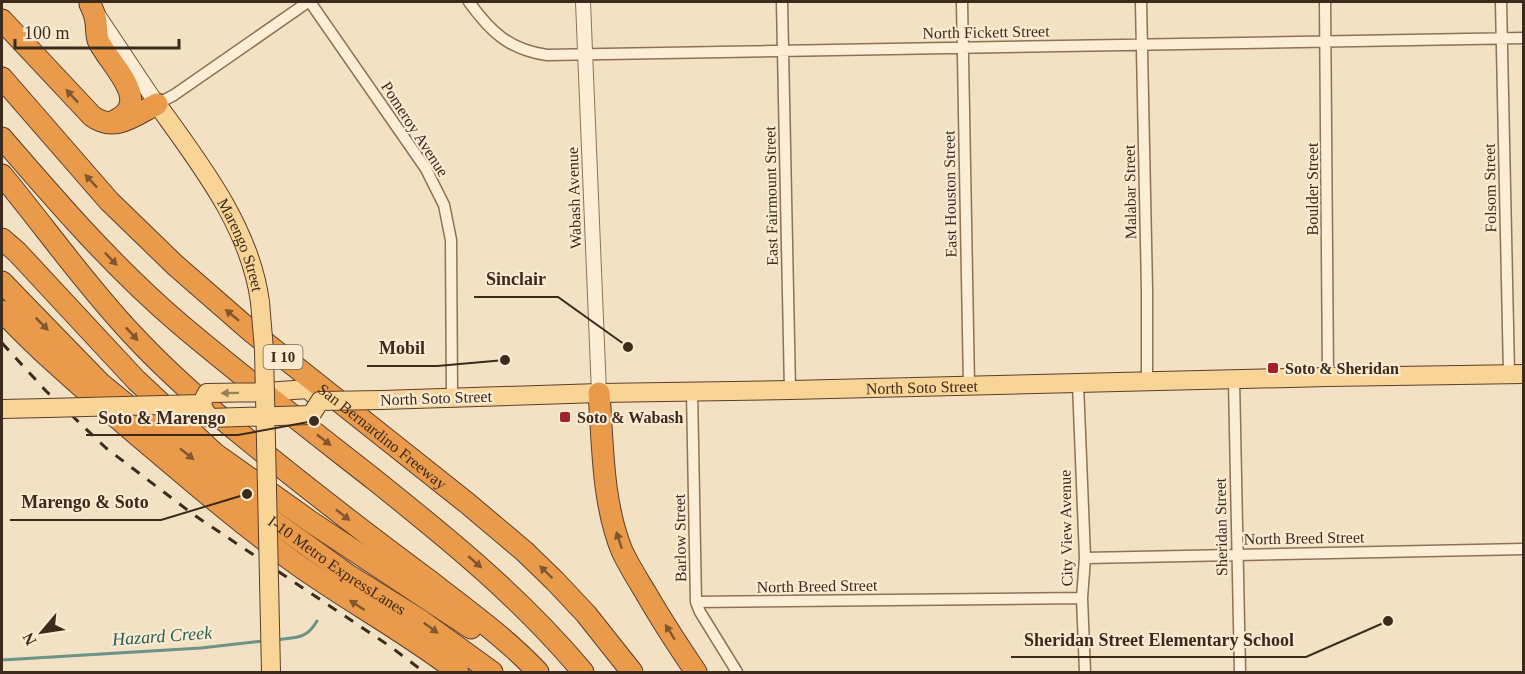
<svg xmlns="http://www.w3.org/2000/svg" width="1525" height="674" font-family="Georgia,serif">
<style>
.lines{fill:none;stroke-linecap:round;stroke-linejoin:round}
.stream{stroke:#6a9487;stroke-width:3}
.minor-casing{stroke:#8e7157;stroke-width:13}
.tertiary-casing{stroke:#8e7157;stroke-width:16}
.secondary-casing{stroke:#70523a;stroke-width:17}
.primary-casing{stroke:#5b3f2c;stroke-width:20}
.motorway-casing{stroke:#5b3f2c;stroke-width:23}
.minor{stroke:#fceed6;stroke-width:10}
.tertiary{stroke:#fceed6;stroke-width:14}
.secondary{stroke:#fceed6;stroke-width:15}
.primary{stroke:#f9d497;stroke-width:18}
.motorway{stroke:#e99a4b;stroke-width:21}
.rail{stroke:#3c2a1d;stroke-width:3;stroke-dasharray:10 10;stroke-linecap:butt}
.primary-bridge-casing{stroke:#5b3f2c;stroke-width:20;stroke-linecap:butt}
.primary-bridge{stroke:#f9d497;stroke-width:18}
.oneway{fill:#81572f}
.oneway2{fill:#9a7f5a}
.poi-dot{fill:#a3212a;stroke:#f9ebd2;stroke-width:2}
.labels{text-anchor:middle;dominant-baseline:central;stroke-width:4.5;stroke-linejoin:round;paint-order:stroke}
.shield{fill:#f9ebd2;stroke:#756453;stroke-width:1.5}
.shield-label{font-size:15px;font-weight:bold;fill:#3c2a1d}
.street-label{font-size:16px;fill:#3c2a1d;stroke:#f9ebd2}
.poi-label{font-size:16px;font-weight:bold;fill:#3c2a1d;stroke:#f9ebd2;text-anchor:start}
.water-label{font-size:18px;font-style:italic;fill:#2b5d57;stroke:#f9ebd2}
.leader{fill:none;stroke:#3c2a1d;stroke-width:2}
.callout-dot{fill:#3c2a1d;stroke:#f9ebd2;stroke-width:2}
.callout-label{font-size:18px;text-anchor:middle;font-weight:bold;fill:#3c2a1d;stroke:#f9ebd2;stroke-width:4.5;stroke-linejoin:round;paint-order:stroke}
</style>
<rect width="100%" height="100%" fill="#f2e1c2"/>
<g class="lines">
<path class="stream" d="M275,640C296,637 306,640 317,621
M2,660L201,648L263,641"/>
<g class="minor-casing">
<path id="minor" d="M310,2L426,169L444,205L451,240L452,397
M469,2C490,31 509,50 547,55L1524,38
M782,2L790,390
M962,2L969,386
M1141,2L1147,290V382
M1325,2L1328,377
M1501,2L1509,374
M157,104L174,95L308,2
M1234,380L1240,672
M1078,384L1085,558L1082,598L1085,672
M692,391L696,602L700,612L737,672
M1085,558L1524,549
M696,602L1082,598"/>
</g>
<g class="tertiary-casing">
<path id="tertiary" d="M583,2L599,393"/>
</g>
<g class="secondary-casing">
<path id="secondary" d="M97,14L157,104"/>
</g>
<g class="primary-casing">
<g id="primary">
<path id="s1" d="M157,104C200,164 250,227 260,302"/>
<path d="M265,392L308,389L320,401"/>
<path id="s2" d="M382,400L599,393L790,390L1328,377L1524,374"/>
<path d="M2,409L47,408"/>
</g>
</g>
<g class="motorway-casing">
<g id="motorway">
<path d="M90,4C92,8 94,12 95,17C97,24 96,33 98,40C108,64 157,103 112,122"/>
<path d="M2,20L92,116C115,133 135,115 157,104"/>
<path id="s3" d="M2,78L109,201L175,265L253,333L467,503L524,551L555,581L586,614L632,672"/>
<path d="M2,138C58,203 115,269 181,325C245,379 311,430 376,481C451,541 521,598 583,672"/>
<path d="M2,175C45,227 84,283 131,333C167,372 207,407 248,440C308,489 369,536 431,582C468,611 506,638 538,672"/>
<path d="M2,239L17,252L136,380L214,453L311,522L471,628"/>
<path id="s4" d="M2,282L101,384L236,494L348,575L420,620L492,672"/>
<path d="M2,311C43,355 90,394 136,434C188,478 240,523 295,563C348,601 406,632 458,672"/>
<path d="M599,393C603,445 602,502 622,551C629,566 638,580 647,595C662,621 679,647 696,672"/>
</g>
</g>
<use href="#minor" class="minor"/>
<use href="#tertiary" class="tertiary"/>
<use href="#secondary" class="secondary"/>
<use href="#primary" class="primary"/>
<use href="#motorway" class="motorway"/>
<path class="rail" d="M2,343L46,391L106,448L194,515L391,647L424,672"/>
<g class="primary-bridge-casing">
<path id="primary-bridge" d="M260,302L264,350L271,672
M201,404L209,418L311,415L320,401L382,400
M201,404L207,393L265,392
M47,408L201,404"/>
</g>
<use href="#primary-bridge" class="primary-bridge"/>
</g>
<defs><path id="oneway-solid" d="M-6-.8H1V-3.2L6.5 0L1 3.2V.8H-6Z" transform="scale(1.5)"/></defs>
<g class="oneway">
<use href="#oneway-solid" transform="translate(72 96) rotate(-133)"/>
<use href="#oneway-solid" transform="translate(91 181) rotate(-133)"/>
<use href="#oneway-solid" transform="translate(111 259) rotate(46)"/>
<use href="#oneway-solid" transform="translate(232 315) rotate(-140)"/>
<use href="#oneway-solid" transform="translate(42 324) rotate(45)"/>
<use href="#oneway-solid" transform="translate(132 334) rotate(47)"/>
<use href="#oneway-solid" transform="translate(324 440) rotate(38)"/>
<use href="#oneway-solid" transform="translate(187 454) rotate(39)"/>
<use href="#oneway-solid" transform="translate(343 515) rotate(38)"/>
<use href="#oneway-solid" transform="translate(619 540) rotate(-108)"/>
<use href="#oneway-solid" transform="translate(475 562) rotate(41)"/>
<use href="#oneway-solid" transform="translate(546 572) rotate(-136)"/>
<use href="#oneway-solid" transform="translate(357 605) rotate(-147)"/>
<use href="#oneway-solid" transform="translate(431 628) rotate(36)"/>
<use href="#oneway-solid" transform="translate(670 632) rotate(-122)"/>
</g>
<use class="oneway2" href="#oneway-solid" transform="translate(230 393) rotate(179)"/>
<g class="poi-dot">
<rect x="1267" y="362" width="12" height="12" rx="3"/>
<rect x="559" y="411" width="12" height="12" rx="3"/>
</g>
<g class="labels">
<rect class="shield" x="263.5" y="345" width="39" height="24" rx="4.5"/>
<g class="shield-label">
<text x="283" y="357">I 10</text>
</g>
<g class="street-label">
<text transform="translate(986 32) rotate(-1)">North Fickett Street</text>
<text transform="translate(415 129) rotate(57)">Pomeroy Avenue</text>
<text transform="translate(1490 188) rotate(-91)">Folsom Street</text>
<text transform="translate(1312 189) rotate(-90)">Boulder Street</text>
<text transform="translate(1130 192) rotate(-91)">Malabar Street</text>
<text transform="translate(950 194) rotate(-91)">East Houston Street</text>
<text transform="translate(771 196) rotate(-91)">East Fairmount Street</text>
<text transform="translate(574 198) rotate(-92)">Wabash Avenue</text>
<text stroke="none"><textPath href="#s1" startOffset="165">Marengo Street</textPath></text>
<text stroke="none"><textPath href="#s2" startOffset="540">North Soto Street</textPath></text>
<text transform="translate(436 398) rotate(-2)">North Soto Street</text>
<text stroke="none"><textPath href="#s3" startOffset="524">San Bernardino Freeway</textPath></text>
<text transform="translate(1221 527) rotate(-91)">Sheridan Street</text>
<text transform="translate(1066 528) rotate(-91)">City View Avenue</text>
<text transform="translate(680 538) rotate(-91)">Barlow Street</text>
<text transform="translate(1304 538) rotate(-1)">North Breed Street</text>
<text stroke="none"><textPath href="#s4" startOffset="440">I-10 Metro ExpressLanes</textPath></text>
<text transform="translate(817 586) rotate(-1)">North Breed Street</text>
</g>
<g class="poi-label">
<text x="1285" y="368">Soto &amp; Sheridan</text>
<text x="577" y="417">Soto &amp; Wabash</text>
</g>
<g class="water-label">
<text transform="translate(162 636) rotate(-4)">Hazard Creek</text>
</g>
</g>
<path class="leader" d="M628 347L558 297H474M505 360L437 366H367M314 421L238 435H86M247 494L161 520H10M1388 621L1306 657H1011"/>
<g class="callout-dot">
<circle cx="628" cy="347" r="6"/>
<circle cx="505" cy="360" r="6"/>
<circle cx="314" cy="421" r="6"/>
<circle cx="247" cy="494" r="6"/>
<circle cx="1388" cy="621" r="6"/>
</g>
<g class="callout-label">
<text x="516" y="285">Sinclair</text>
<text x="402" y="354">Mobil</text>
<text x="162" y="424">Soto &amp; Marengo</text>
<text x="85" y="508">Marengo &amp; Soto</text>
<text x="1159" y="646">Sheridan Street Elementary School</text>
</g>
<rect width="1525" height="674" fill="none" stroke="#3c2a1d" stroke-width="6"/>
<g transform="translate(42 632) rotate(241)" stroke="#f9ebd2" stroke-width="4.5" paint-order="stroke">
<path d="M0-4.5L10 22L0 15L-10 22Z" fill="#3c2a1d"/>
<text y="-9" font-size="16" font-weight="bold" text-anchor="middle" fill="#3c2a1d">N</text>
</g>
<path d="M15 39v9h164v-9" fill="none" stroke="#3c2a1d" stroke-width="3"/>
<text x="24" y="39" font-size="18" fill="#3c2a1d" stroke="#f9ebd2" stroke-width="4.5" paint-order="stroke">100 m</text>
</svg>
